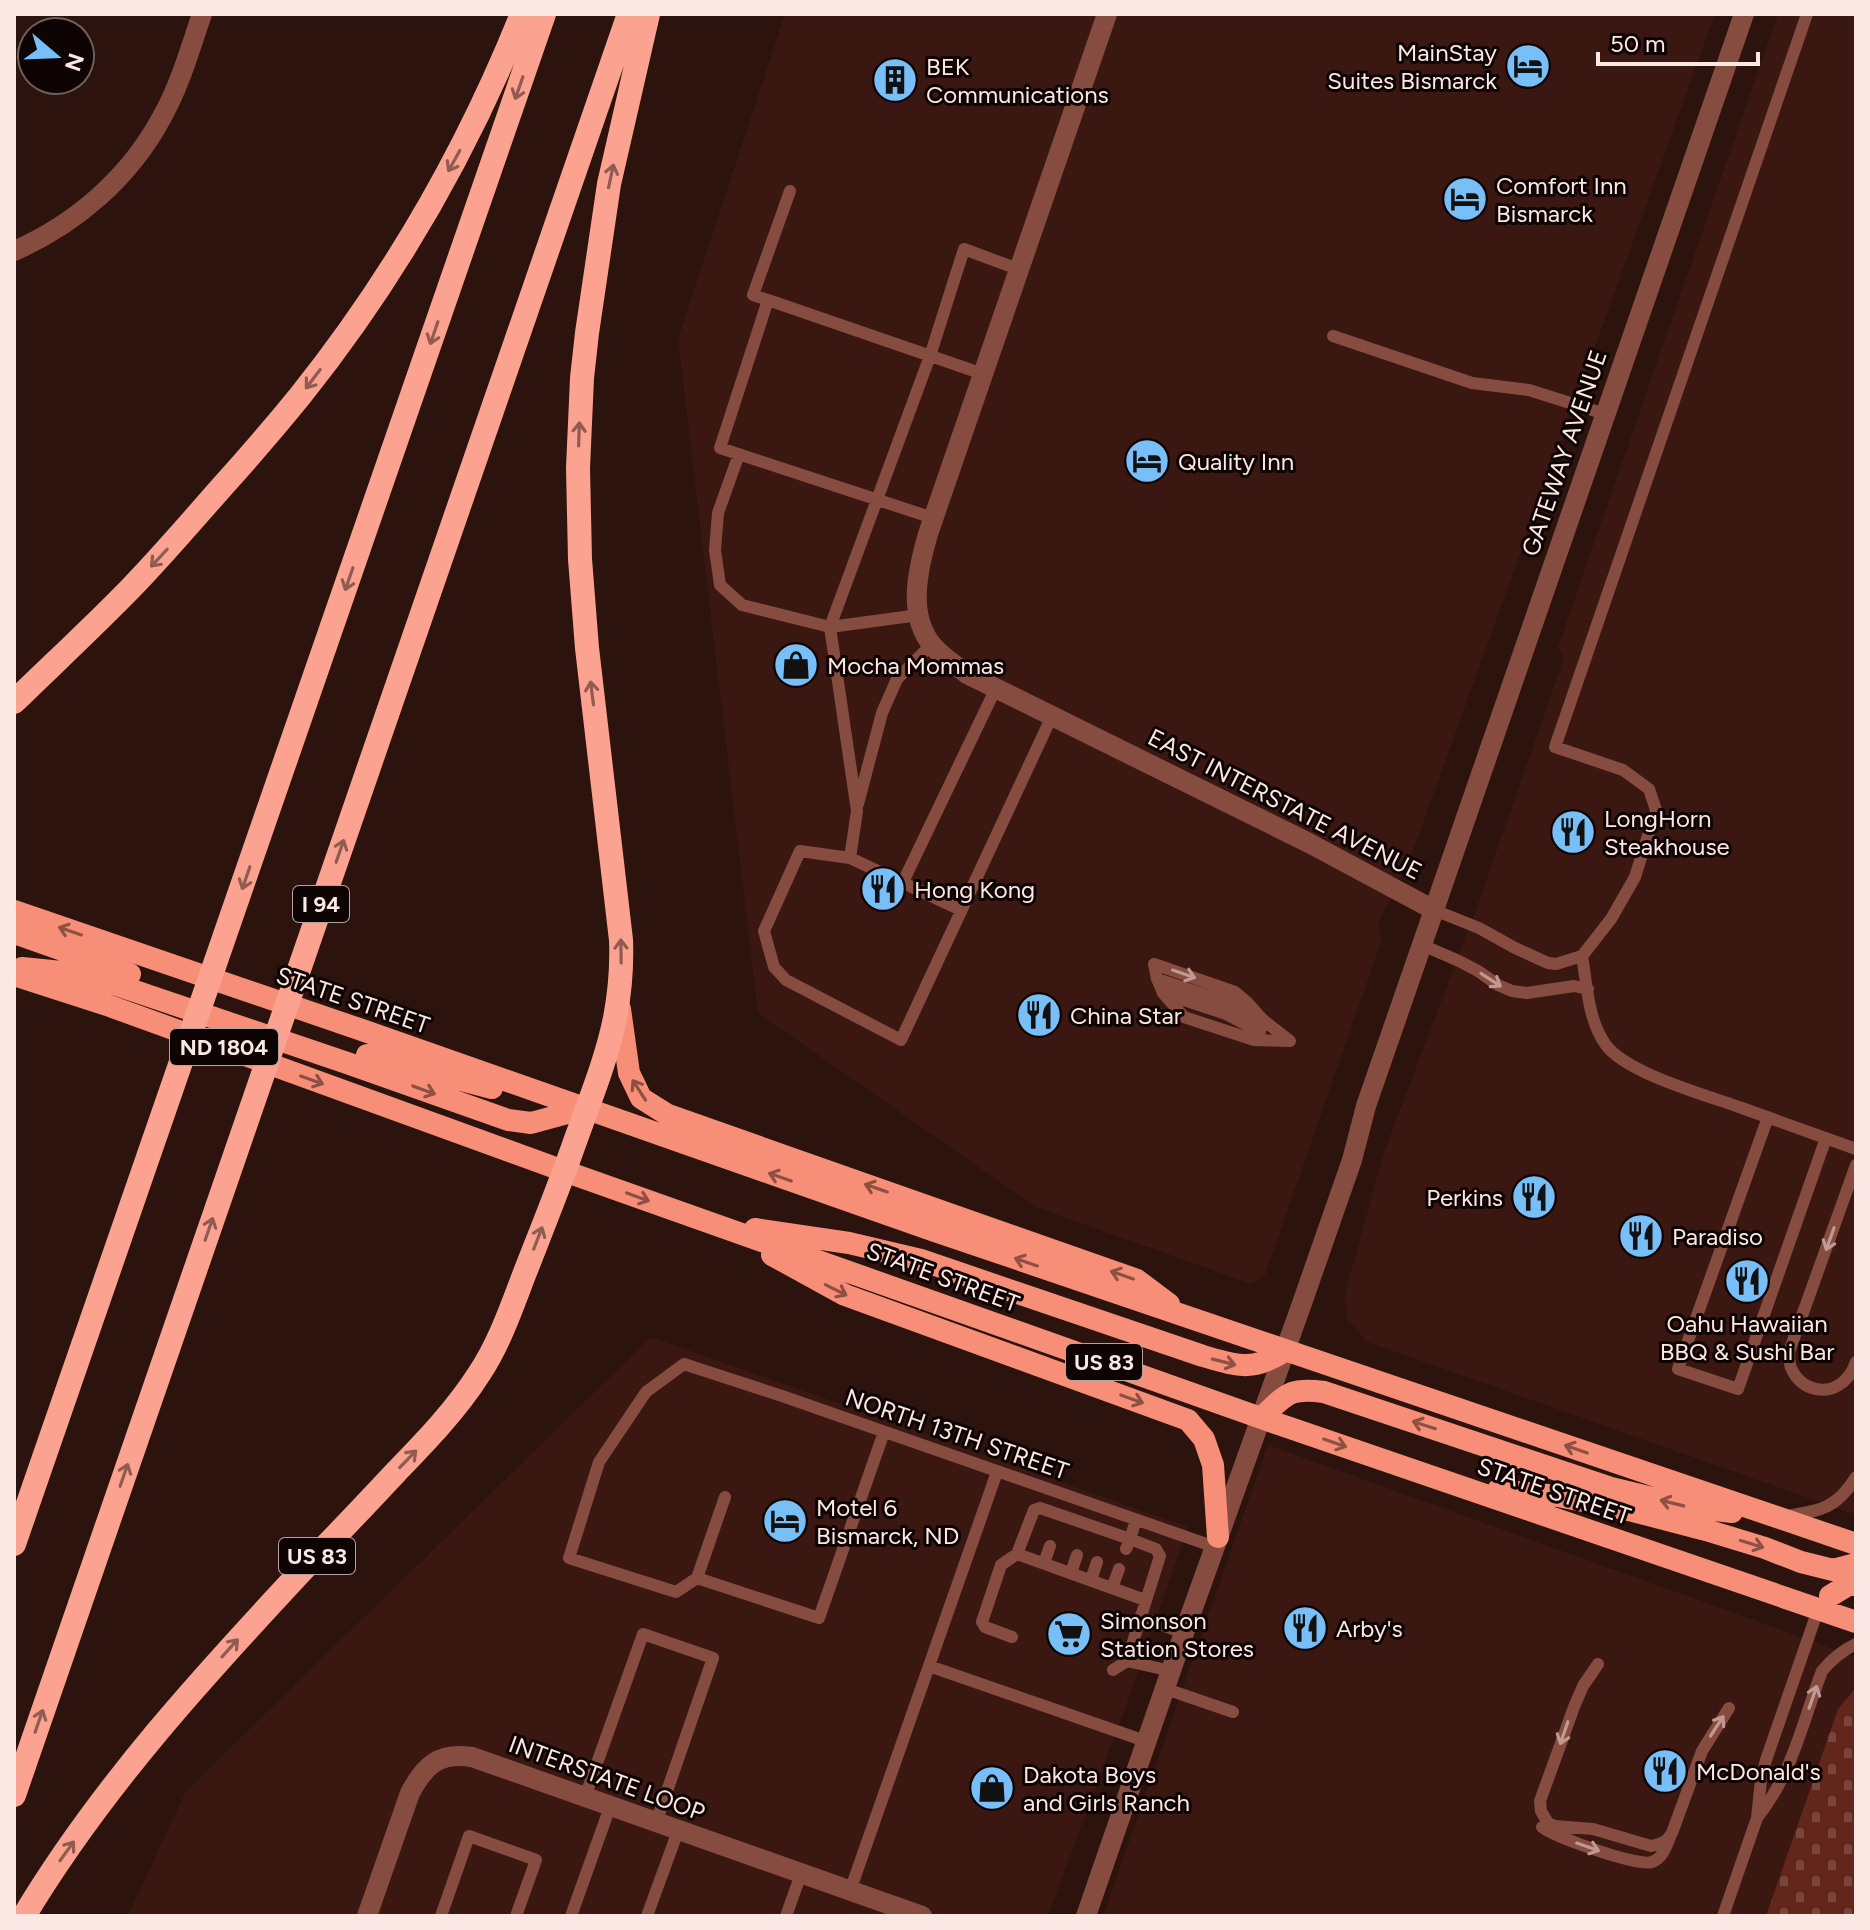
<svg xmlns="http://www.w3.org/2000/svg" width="1870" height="1930" font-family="Figtree,sans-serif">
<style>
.built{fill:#3a1811}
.cemetery{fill:url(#cemetery-stones)}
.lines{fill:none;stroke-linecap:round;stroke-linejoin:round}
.service{stroke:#864c40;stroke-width:12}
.minor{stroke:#864c40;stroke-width:20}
.tertiary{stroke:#864c40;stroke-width:20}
.trunk{stroke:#f68e78;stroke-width:22}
.motorway{stroke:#fba390;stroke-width:24}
.oneway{stroke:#905b51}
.oneway2{stroke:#8d5043}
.oneway3{stroke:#c09a92}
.labels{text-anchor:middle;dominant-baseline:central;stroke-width:6;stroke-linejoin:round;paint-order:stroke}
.shield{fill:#0d0403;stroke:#b4a3a0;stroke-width:2}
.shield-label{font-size:22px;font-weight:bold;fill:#fbe7e3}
.poi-label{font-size:24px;fill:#fbe7e3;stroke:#0d0403;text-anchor:start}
.street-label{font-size:24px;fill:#fbe7e3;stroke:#0d0403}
</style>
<defs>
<pattern id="cemetery-stones" width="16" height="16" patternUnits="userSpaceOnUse" patternTransform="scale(2)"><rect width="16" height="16" fill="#62261a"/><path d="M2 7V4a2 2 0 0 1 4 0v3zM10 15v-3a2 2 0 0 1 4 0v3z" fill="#79463b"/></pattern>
</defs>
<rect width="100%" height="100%" fill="#2d130d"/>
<path class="built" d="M785,14H1715L1415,845L1378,925L1382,939L1265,1275L1251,1284L1036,1207L758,1013L678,339Z
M1778,14H1856V1515L1365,1341L1347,1317L1345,1294L1383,1155L1477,907L1564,658L1558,647Z
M651,1337L1188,1527L1132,1689L1048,1916H128L186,1791Z
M1268,1445L1856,1657V1688L1838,1709L1766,1916H1103Z"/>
<path class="cemetery" d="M1856,1688V1916H1766L1838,1709Z"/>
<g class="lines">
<path class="service" d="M1807,14L1555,747L1623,770L1649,789L1656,810L1635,877L1611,919L1582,956C1587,985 1588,1021 1606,1045C1626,1073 1706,1095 1739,1107C1778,1121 1817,1135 1856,1149
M768,300L753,295L790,191
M1333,336L1472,383L1529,390L1605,414
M739,454L718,513L715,550L720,585L742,605L830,627L930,356L964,249L1018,269
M933,518L720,448L768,300L983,374
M858,804L882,713L897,679L931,645
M850,858L857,811L830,627L919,615
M903,882L996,688
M961,910L850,858L800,851L764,931L774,967L786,980L901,1040L1052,716
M1434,910L1479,928L1515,948L1548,963L1556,964L1582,956
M1422,945L1459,961L1478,971L1498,985L1512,991L1527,993L1574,986L1588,989
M1154,964L1157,979L1163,993L1184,1017L1254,1040L1290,1041
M1154,964L1235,992L1247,1002L1262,1019L1290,1041
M1157,979L1231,1003L1262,1027
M1163,993L1226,1014L1260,1032
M1768,1117L1678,1369L1738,1389L1826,1138
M1856,1165L1789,1352C1786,1391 1840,1408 1856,1362
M725,1497L697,1578L819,1618L884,1432
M1786,1516C1821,1511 1837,1508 1856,1477
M1017,1554L1145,1600
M1044,1563L1050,1546
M1071,1573L1077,1555
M697,1578L676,1592L569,1558L599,1462L646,1392L684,1364L782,1396L1215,1547
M1091,1580L1097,1562
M1112,1588L1119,1569
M1140,1617L1184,1633
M1012,1637L985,1627L982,1622L1001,1565L1017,1554L1034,1510L1040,1508L1130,1539L1136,1520
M1127,1661L1171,1671
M1598,1664L1583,1686L1574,1707L1540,1801L1541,1811L1548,1823L1555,1826L1593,1829L1651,1846L1659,1844L1667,1840L1672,1833L1702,1751L1729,1708
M929,1666L1148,1742
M1113,1670L1127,1661L1160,1556L1156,1549L1130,1539L1126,1549
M1166,1689L1233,1712
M585,1797L643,1634L713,1658L656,1823
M1757,1818C1793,1773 1802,1723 1822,1671C1832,1659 1841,1651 1856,1644
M1542,1827C1554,1837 1638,1867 1652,1862C1663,1858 1666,1847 1670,1837
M850,1891L997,1472
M441,1916L469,1836L536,1860L516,1916
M571,1916L610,1807
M647,1916L678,1831
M786,1916L801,1874
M1723,1916L1757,1818L1761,1780L1766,1760L1819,1607"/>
<path class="minor" d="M1434,910L1744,14
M367,1916L410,1793C425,1765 439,1752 472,1757L922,1916"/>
<path class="tertiary" d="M14,251C76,224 130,177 162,117C180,85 190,49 202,14
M1086,1916L1184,1633L1300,1309L1352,1160L1366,1106L1434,910L1309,843L967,674C955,665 942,657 932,645C907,614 918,569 928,534L1107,14"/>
<path class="trunk" d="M14,911L362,1030L935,1231L1856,1544
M14,933L130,974
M22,968L72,973L114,984L350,1064L508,1120L531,1123L586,1108
M14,975L107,1005L564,1171L1261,1418L1856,1622
M620,1009L629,1073L641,1098L668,1115L1137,1280L1169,1304
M367,1055L492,1088
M755,1229L849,1243L921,1260L1203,1356C1238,1366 1252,1372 1285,1351
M772,1255L845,1295L1188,1420L1204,1439L1213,1465L1218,1537
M1261,1418C1286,1395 1288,1387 1324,1392L1611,1488L1690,1507L1732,1512
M1498,1490L1558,1496L1633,1511L1706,1530L1765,1548L1801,1562L1833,1570L1856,1564
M1830,1596L1848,1585H1856"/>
<path class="motorway" d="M14,702C53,664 93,627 131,588C162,556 191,522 221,488C248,458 274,428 300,396C392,281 467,151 522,14
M14,1544L544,14
M14,1795L629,14
M24,1916C102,1786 206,1673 309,1563C339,1533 368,1502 397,1471C426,1441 456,1410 479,1374C499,1344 511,1309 524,1275C540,1234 557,1192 572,1150C587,1107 606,1063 615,1018C620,992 622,966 621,940L587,648L580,559L578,468L582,378L587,333L609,184L648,14"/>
</g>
<defs><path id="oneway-shaft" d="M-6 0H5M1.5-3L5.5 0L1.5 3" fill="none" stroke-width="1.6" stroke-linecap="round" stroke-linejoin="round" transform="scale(2)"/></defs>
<g class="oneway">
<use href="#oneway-shaft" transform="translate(519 88) rotate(109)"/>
<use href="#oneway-shaft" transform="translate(454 161) rotate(119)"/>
<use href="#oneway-shaft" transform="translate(611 176) rotate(-78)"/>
<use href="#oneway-shaft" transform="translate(434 333) rotate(109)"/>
<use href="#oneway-shaft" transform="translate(313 379) rotate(127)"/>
<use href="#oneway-shaft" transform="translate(579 434) rotate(-88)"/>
<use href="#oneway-shaft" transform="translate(159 558) rotate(133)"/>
<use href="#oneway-shaft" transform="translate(349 579) rotate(109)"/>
<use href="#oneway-shaft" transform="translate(592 693) rotate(-97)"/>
<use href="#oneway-shaft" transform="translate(340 851) rotate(-71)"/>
<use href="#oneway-shaft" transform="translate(246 878) rotate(109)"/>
<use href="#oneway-shaft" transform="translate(621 951) rotate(-91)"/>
<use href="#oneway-shaft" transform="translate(209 1229) rotate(-71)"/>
<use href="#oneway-shaft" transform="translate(538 1238) rotate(-69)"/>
<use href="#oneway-shaft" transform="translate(408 1459) rotate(-46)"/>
<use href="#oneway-shaft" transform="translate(124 1475) rotate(-71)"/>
<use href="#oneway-shaft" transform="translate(230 1648) rotate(-48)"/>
<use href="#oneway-shaft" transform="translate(39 1721) rotate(-71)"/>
<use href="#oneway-shaft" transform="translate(67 1851) rotate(-54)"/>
</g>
<g class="oneway2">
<use href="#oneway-shaft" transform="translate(70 931) rotate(-161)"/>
<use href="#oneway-shaft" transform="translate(312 1080) rotate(20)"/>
<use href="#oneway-shaft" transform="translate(424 1090) rotate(20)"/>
<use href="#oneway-shaft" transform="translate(639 1090) rotate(-123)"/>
<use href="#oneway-shaft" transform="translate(780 1177) rotate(-161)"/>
<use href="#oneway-shaft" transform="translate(876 1188) rotate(-161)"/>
<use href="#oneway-shaft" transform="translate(638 1197) rotate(20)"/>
<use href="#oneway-shaft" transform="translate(1026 1262) rotate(-161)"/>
<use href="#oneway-shaft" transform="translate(1122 1275) rotate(-161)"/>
<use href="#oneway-shaft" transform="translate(836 1290) rotate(27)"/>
<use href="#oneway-shaft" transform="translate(1224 1362) rotate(14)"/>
<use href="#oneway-shaft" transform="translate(1132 1399) rotate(20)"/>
<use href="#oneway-shaft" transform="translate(1424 1425) rotate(-162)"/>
<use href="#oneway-shaft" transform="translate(1335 1443) rotate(19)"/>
<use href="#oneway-shaft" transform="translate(1576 1449) rotate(-161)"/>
<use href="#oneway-shaft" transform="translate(1672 1503) rotate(-166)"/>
<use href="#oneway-shaft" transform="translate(1752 1544) rotate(17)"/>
</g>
<g class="oneway3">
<use href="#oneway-shaft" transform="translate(1184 974) rotate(19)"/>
<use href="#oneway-shaft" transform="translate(1491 980) rotate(33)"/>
<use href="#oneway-shaft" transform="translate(1830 1239) rotate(110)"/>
<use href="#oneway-shaft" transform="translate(1813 1697) rotate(-71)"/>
<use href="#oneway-shaft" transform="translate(1717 1726) rotate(-57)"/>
<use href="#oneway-shaft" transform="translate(1564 1733) rotate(109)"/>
<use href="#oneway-shaft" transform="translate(1588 1847) rotate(19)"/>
</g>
<defs>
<g id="hotel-disc" transform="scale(2.3)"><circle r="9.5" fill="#78bff7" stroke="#0d0403"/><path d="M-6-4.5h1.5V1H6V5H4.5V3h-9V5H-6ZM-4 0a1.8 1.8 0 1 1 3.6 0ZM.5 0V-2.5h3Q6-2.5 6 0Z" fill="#111"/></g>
<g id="building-disc" transform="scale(2.3)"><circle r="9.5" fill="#78bff7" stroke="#0d0403"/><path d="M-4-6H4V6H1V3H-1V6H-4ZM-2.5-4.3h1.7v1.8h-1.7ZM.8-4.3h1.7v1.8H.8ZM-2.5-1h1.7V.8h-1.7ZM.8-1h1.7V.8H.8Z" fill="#111"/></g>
<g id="shop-disc" transform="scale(2.3)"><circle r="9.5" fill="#78bff7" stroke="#0d0403"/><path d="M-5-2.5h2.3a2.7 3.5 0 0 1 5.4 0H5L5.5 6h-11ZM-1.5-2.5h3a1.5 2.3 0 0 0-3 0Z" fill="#111"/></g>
<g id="restaurant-disc" transform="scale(2.3)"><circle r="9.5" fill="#78bff7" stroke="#0d0403"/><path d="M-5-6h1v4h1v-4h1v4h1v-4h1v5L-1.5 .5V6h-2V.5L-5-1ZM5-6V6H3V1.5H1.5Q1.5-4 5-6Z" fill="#111"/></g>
<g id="supermarket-disc" transform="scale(2.3)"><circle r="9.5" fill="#78bff7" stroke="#0d0403"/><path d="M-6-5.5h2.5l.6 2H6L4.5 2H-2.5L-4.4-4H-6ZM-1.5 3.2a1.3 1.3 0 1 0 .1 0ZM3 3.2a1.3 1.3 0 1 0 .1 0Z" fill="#111"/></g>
</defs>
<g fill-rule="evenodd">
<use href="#hotel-disc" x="1528" y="66"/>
<use href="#building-disc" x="895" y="80"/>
<use href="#hotel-disc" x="1465" y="199"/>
<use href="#hotel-disc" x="1147" y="461"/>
<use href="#shop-disc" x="796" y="665"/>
<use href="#restaurant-disc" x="1573" y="832"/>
<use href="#restaurant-disc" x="883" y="889"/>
<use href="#restaurant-disc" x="1039" y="1015"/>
<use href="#restaurant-disc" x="1534" y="1197"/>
<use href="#restaurant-disc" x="1641" y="1236"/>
<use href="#restaurant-disc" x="1747" y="1281"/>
<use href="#hotel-disc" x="785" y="1521"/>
<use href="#restaurant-disc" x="1305" y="1628"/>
<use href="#supermarket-disc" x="1069" y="1634"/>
<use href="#restaurant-disc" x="1665" y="1771"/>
<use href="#shop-disc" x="992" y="1788"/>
</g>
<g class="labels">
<g class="shield">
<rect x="293" y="886" width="56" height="36" rx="6"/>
<rect x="170" y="1029" width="108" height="36" rx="6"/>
<rect x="1066" y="1344" width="76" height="36" rx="6"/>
<rect x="279" y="1538" width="76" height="36" rx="6"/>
</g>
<g class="shield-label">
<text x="321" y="904">I 94</text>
<text x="224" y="1047">ND 1804</text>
<text x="1104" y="1362">US 83</text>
<text x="317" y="1556">US 83</text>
</g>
<g class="poi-label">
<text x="1497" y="52" text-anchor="end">MainStay<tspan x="1497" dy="28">Suites Bismarck</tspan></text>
<text x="926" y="66">BEK<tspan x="926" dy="28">Communications</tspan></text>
<text x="1496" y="185">Comfort Inn<tspan x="1496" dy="28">Bismarck</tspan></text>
<text x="1178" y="461">Quality Inn</text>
<text x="827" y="665">Mocha Mommas</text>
<text x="1604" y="818">LongHorn<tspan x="1604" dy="28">Steakhouse</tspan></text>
<text x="914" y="889">Hong Kong</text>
<text x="1070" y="1015">China Star</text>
<text x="1503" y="1197" text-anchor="end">Perkins</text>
<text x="1672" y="1236">Paradiso</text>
<text x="1747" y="1323" text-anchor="middle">Oahu Hawaiian<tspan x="1747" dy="28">BBQ &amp; Sushi Bar</tspan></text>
<text x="816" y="1507">Motel 6<tspan x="816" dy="28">Bismarck, ND</tspan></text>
<text x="1100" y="1620">Simonson<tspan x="1100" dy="28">Station Stores</tspan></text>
<text x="1336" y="1628">Arby's</text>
<text x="1696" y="1771">McDonald's</text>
<text x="1023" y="1774">Dakota Boys<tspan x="1023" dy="28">and Girls Ranch</tspan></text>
</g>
<g class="street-label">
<text transform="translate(1564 453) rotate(-71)">GATEWAY AVENUE</text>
<text transform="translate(1285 804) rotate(27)">EAST INTERSTATE AVENUE</text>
<text transform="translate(353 1000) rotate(19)">STATE STREET</text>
<text transform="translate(943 1277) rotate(20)">STATE STREET</text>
<text transform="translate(957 1434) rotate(19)">NORTH 13TH STREET</text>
<text transform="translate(1554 1491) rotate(19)">STATE STREET</text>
<text transform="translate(607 1778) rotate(20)">INTERSTATE LOOP</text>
</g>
</g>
<rect width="1870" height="1930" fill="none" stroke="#fbe7e3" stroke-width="32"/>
<g transform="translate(56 56) rotate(109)"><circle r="38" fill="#0d0403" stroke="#6c5f5d" stroke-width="2"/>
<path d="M0-6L14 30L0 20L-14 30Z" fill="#78bff7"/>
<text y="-12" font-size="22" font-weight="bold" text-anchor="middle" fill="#fbe7e3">N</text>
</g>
<path d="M1598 52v12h160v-12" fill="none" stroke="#fbe7e3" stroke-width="4"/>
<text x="1610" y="52" font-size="24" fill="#fbe7e3" stroke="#0d0403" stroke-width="6" paint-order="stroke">50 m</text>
</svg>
